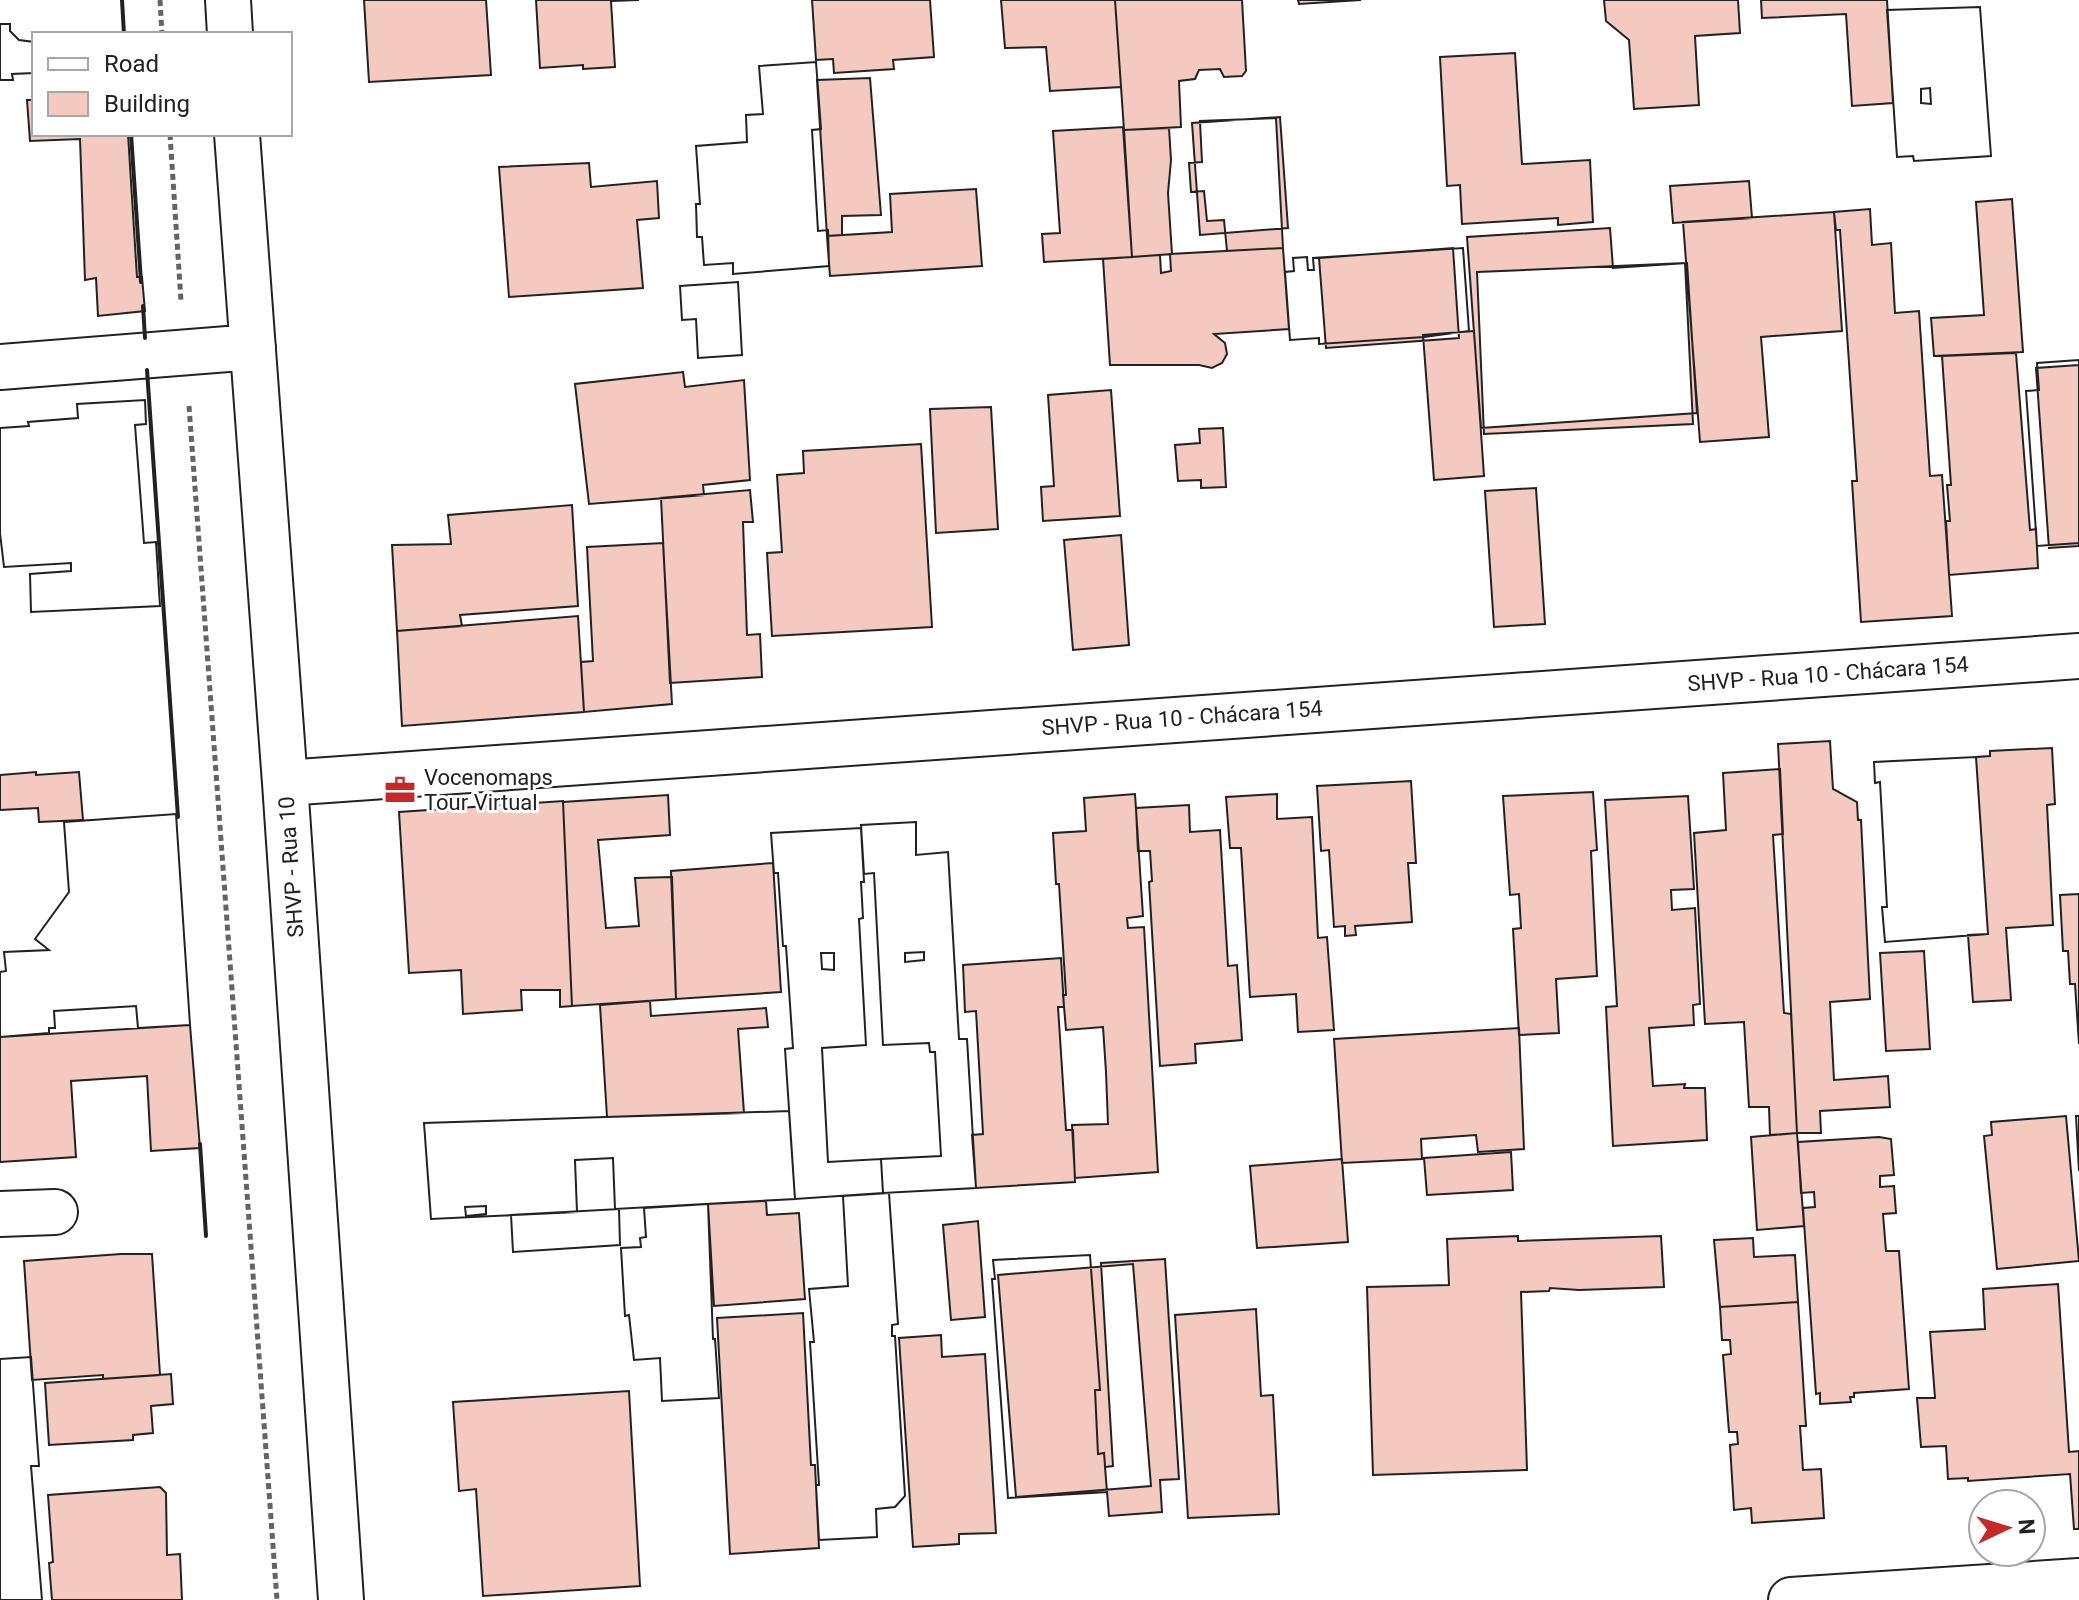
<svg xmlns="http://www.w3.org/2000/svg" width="2079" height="1600" font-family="Roboto,sans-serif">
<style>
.building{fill:#f3c9c0;stroke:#222;stroke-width:2;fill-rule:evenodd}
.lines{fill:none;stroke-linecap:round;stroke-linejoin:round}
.minor-casing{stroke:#222;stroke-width:48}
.path{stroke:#646464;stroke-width:5;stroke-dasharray:6 4;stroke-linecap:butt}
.minor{stroke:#fff;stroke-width:44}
.wall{stroke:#222;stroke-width:4}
.labels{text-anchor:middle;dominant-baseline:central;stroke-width:6;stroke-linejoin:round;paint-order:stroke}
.street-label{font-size:22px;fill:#222;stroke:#fff}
.poi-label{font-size:22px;fill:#222;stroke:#fff;text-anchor:start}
</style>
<rect width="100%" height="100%" fill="#fff"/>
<path class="building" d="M364,0H486L491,75L369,82Z
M536,0H639L611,1L615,67L583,69V65L540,68Z
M812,0H930L934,57L893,60L894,69L834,73L833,59L816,60Z
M1001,0H1115L1121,87L1050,91L1046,47L1005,48Z
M1115,0H1242L1246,71L1242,76L1224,77L1220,69L1199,70L1195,79L1179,81L1181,127L1124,130Z
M1298,0H1361L1299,4Z
M1604,0H1738L1740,33L1695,36L1699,105L1634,109L1629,40L1606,21Z
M1761,0H1887L1893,103L1852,106L1846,14L1762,18Z
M1980,7L1991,156L1914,161L1913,156L1897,157L1887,10ZM1930,88L1931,104L1921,103V89Z
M1980,7L1991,156L1914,161L1913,156L1897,157L1887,10ZM1930,88L1931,104L1921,103V89Z
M0,24H10V31L19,40L34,42V73L12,74L13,80H0Z
M0,24H10V31L19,40L34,42V73L12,74L13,80H0Z
M1515,53L1522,164L1590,160L1593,222L1558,225V218L1462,224L1460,185L1447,186L1440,57Z
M816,62L821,129L812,130L818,231L828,230L829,266L733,274V263L704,265L702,237H697L696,204H700L696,146L747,142L746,115L763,114L759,66Z
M816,62L821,129L812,130L818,231L828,230L829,266L733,274V263L704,265L702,237H697L696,204H700L696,146L747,142L746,115L763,114L759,66Z
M870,78L881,215L842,216V235L827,236L817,80Z
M27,100H34V134H128L137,277H142L145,311L98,316L96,278L85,280L80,139L30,141Z
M1280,117L1288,228L1200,235L1192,123Z
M1276,118L1283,248L1227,251L1224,220L1207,221L1204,191L1191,192L1189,163L1202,162L1200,121Z
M1123,127L1132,257L1044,262L1042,234L1060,233L1053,131Z
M1169,128L1171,160L1168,193L1172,254L1132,257L1124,130Z
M589,163L591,187L657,181L659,218L637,220L643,288L509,297L499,167Z
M1749,181L1752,218L1673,223L1670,186Z
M976,189L982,266L830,276L827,236L892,232L890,194Z
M2012,199L2023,352L1934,356L1931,318L1984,315L1976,202Z
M1870,209L1872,245L1891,243L1895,313L1919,311L1930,476L1942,475L1952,616L1861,622L1852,481H1857L1840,230H1836L1834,212Z
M1834,212L1842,331L1761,337L1769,437L1700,442L1683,222Z
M1610,228L1613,268L1687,263L1697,413L1481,428L1467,237Z
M1283,248L1289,329L1214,334L1225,343L1227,354L1222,363L1212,368L1199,365H1110L1103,259L1160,255L1161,273L1171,271L1170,254Z
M1453,248L1459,338L1326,348L1319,258Z
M1463,248L1469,331L1424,337L1319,344V338L1290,340L1285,272L1294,271L1293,258L1307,257L1308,270H1314L1313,258Z
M1463,248L1469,331L1424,337L1319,344V338L1290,340L1285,272L1294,271L1293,258L1307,257L1308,270H1314L1313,258Z
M1685,263L1693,424L1484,434L1477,272Z
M738,282L742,355L698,358L696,319L682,320L680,286Z
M738,282L742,355L698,358L696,319L682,320L680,286Z
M1474,331L1484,476L1434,480L1423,335Z
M2016,353L2030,530L2036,529L2038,568L1949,575L1946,521H1950L1947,485H1951L1942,356Z
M2079,360V543L2037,546L2026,391L2039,390L2037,363Z
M2079,360V543L2037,546L2026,391L2039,390L2037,363Z
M2079,365V546L2049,548L2036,368Z
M683,372L685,387L744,380L750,480L703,485L704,495L589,504L575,384Z
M1111,390L1120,516L1043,521L1041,487L1054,486L1048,395Z
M145,400L146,424L135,425L144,543L156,542L160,606L31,612L30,574L71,571V563L4,567L0,533V428L29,426L28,422L78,418L77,404Z
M145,400L146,424L135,425L144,543L156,542L160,606L31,612L30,574L71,571V563L4,567L0,533V428L29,426L28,422L78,418L77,404Z
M991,407L998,529L936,533L930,409Z
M1223,428L1226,487L1201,488V480L1178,481L1175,445L1200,443L1199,429Z
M921,444L932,627L772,636L767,553L782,552L777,475L804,473L803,451Z
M1536,488L1545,624L1494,627L1485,491Z
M750,490L753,522H743L747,635L760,634L762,677L670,683L661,498Z
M572,505L578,606L460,615L462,626L397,631L392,545L451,544L448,515Z
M1121,535L1129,645L1073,650L1064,540Z
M663,543L672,704L584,712L581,662L593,661L587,547Z
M578,616L584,712L402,726L397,631Z
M1830,741L1833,789L1857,802L1858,820H1861L1870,999L1830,1002L1834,1080L1888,1076L1890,1107L1820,1111L1821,1133H1797L1778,744Z
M2052,748L2055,804L2047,805L2053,925L2006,928L2011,1000L1973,1002L1968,935L1988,934L1976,757L1990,756V751Z
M1976,757L1988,934L1885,942L1882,907H1887L1880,782L1875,783L1874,762Z
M1976,757L1988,934L1885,942L1882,907H1887L1880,782L1875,783L1874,762Z
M1780,769L1783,834L1773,835L1784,1013L1791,1014L1797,1133L1770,1135L1769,1107H1749L1744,1022L1705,1024L1694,833L1726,830L1723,773Z
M36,772V775L79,772L83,820L39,822L38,808L0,810V775Z
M1411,781L1416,863H1408L1412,922L1355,926L1356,935L1345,936V926L1334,927L1329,850L1321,851L1317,786Z
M1593,792L1597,850L1591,851L1597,976L1556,979L1559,1033L1519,1035L1513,929L1521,928L1519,894L1510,895L1503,796Z
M1135,794L1143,916L1127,918L1128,928L1144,927L1158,1172L1075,1178L1072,1125L1108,1124L1106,1072L1103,1027L1066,1030L1063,995H1066L1059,884H1056L1053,833L1086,831L1084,798Z
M1277,794V819L1312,817L1318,938L1327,937L1334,1030L1298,1032L1296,994L1250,997L1241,848H1230L1226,797Z
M668,795L670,835L598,840L606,928L639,926L635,878L672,877L676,999L572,1006L563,802Z
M1688,796L1694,889L1671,890L1672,910L1695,908L1700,1004L1693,1005L1694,1025L1649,1028L1653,1086L1685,1084L1684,1088H1705L1707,1140L1613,1146L1606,1007L1617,1006L1605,800Z
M563,801L572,1006L560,1007V990H521L522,1010L463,1014L461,970L409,973L399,812Z
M1189,805L1190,832L1220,830L1228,966L1237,965L1242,1040L1195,1044L1196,1063L1160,1066L1149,882L1152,881L1150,851H1138L1136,808Z
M176,814L190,1025L138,1028L136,1006L54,1011L55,1028H49V1033L0,1037V972L6,971L4,952L49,950L35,939L69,892L64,822Z
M176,814L190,1025L138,1028L136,1006L54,1011L55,1028H49V1033L0,1037V972L6,971L4,952L49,950L35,939L69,892L64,822Z
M916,822V855L948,852L959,1039H967L976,1188L883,1193L881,1159L941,1156L935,1052H930L929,1043L883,1045L874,873L864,874L861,825ZM924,952V960L905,962V953Z
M916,822V855L948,852L959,1039H967L976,1188L883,1193L881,1159L941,1156L935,1052H930L929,1043L883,1045L874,873L864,874L861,825ZM924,952V960L905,962V953Z
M861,828L864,882H861L863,918L859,919L866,1045L822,1048L828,1162L881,1159L883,1193L795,1199L785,1049L793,1048L786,946H783L778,873H774L771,833ZM821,953H834V970L822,969Z
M861,828L864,882H861L863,918L859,919L866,1045L822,1048L828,1162L881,1159L883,1193L795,1199L785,1049L793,1048L786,946H783L778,873H774L771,833ZM821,953H834V970L822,969Z
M773,863L781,992L676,999L671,871Z
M2079,894V1044L2075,984H2070L2068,951H2063L2060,895Z
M1924,951L1930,1049L1886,1051L1880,953Z
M1061,958L1064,1007H1058L1066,1130H1073L1075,1182L976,1188L972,1135L983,1134L976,1011L965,1012L963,965Z
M650,1001L651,1016L766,1008L768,1027L738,1029L744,1113L607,1117L600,1005Z
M190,1025L200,1148L151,1151L147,1076L71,1081L76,1157L0,1162V1037Z
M1519,1028L1524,1149L1478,1152L1476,1135L1421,1139L1422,1159L1342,1163L1334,1039Z
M789,1111L795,1199L615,1209L613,1158L575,1160L577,1212L431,1219L424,1123ZM486,1206V1214L466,1216L465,1207Z
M789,1111L795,1199L615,1209L613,1158L575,1160L577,1212L431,1219L424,1123ZM486,1206V1214L466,1216L465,1207Z
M2066,1116L2079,1261L1997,1269L1984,1136L1992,1135L1991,1122Z
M2076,1116H2079V1171Z
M2076,1116H2079V1171Z
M1797,1133L1804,1226L1757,1230L1751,1137Z
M1879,1137L1891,1139L1894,1175L1880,1176V1187L1894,1186L1896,1213L1883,1214L1886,1251H1899L1909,1389L1854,1393V1397H1850L1851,1402L1820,1404V1393L1816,1394L1803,1208L1815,1207L1814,1192L1801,1193L1798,1142Z
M1511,1152L1513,1190L1427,1195L1424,1158Z
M1342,1159L1348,1242L1257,1248L1250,1166Z
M889,1193L898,1324L892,1325V1336H895L905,1496L895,1507L876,1509L877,1537L819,1540L816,1485H819L810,1342H814L809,1289L848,1286L843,1196Z
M889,1193L898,1324L892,1325V1336H895L905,1496L895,1507L876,1509L877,1537L819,1540L816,1485H819L810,1342H814L809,1289L848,1286L843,1196Z
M766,1201L767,1215L799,1213L805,1299L714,1306L708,1204Z
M708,1204L713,1339H715L719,1398L662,1401L660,1358L634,1360L629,1315L625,1316L621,1248L641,1247L640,1238L646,1237L644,1208Z
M708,1204L713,1339H715L719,1398L662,1401L660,1358L634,1360L629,1315L625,1316L621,1248L641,1247L640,1238L646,1237L644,1208Z
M619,1209L620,1245L513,1252L511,1215Z
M619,1209L620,1245L513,1252L511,1215Z
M978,1221L985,1317L951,1320L943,1225Z
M1518,1236V1241L1661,1236L1664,1287L1579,1290L1550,1288L1549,1291L1521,1292L1527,1470L1373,1475L1367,1287L1449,1285L1447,1239Z
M1753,1238L1754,1257L1795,1255L1798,1302L1720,1307L1714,1240Z
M121,1254H152L160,1375L103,1379V1375L32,1380L24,1261Z
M1090,1255L1100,1390H1095L1098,1454L1104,1453L1107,1492L1008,1498L992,1279H995L993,1260Z
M1090,1255L1100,1390H1095L1098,1454L1104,1453L1107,1492L1008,1498L992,1279H995L993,1260Z
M1165,1259L1179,1479L1160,1480L1162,1512L1109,1516L1105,1467L1113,1466L1101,1263Z
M1133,1264L1151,1486L1016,1497L998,1275Z
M2058,1284L2069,1452L2079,1451V1529H2074L2070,1474L1968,1481V1478L1948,1479L1946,1446L1921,1447L1917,1398H1935L1930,1332L1985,1329L1983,1289Z
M1798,1302L1806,1426H1800L1803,1470L1821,1469L1824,1518L1752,1523L1751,1508L1734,1510L1730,1445L1738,1444L1737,1432H1729L1723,1355L1731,1354L1730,1340H1722L1720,1307Z
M1256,1309L1261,1396L1273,1395L1279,1514L1188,1518L1175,1315Z
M803,1313L811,1465H815L819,1548L730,1554L717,1318Z
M941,1335L942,1357L985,1354L996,1533L959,1534V1544L913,1547L899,1338Z
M31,1357L39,1466H31L42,1600H0V1359Z
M31,1357L39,1466H31L42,1600H0V1359Z
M171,1374L173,1404L151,1406L153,1433L133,1435V1440L49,1445L45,1383Z
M629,1391L640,1586L483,1596L476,1489L459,1491L453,1402Z
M160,1487L166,1493L167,1555L180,1554L182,1600H52L49,1563L53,1562L48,1495Z"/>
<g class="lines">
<g class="minor-casing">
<path id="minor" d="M228,0L230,34
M237,134L285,783L341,1600
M0,367L253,347
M285,783L2079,656
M0,1214L55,1212
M1791,1600L2079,1581"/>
</g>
<path class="path" d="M160,0L162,34
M170,134L181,301
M189,406L277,1600"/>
<use href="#minor" class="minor"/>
<path class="wall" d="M122,0L124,34
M131,134L141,282
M143,306L145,338
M147,370L178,817
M200,1144L206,1236"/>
</g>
<defs>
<g id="office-bare" transform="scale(2.4)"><path d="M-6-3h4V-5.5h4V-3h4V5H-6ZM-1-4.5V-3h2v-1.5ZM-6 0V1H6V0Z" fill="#c62828" stroke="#fff" stroke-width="2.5" paint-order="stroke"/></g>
</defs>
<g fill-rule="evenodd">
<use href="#office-bare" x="400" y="790"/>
</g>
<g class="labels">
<g class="street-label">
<text transform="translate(1828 674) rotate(-4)">SHVP - Rua 10 - Chácara 154</text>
<text transform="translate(1182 718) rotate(-4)">SHVP - Rua 10 - Chácara 154</text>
<text transform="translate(291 867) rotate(-94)">SHVP - Rua 10</text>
</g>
<g class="poi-label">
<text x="424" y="777">Vocenomaps<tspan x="424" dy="25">Tour Virtual</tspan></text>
</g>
</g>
<rect x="32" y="32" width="260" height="104" fill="#ffffff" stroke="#a7a7a7" stroke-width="2"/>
<rect x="48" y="58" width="40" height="12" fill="#ffffff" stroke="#a7a7a7" stroke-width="2"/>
<text x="104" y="72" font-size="24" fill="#222222">Road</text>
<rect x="48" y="92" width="40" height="24" fill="#f3c9c0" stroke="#a7a7a7" stroke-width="2"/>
<text x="104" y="112" font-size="24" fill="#222222">Building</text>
<g transform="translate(2007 1528) rotate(86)"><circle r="38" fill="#ffffff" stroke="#a7a7a7" stroke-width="2"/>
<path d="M0-6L14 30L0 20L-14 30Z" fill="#c62828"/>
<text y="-12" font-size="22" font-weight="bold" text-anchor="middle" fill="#222222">N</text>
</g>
</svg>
